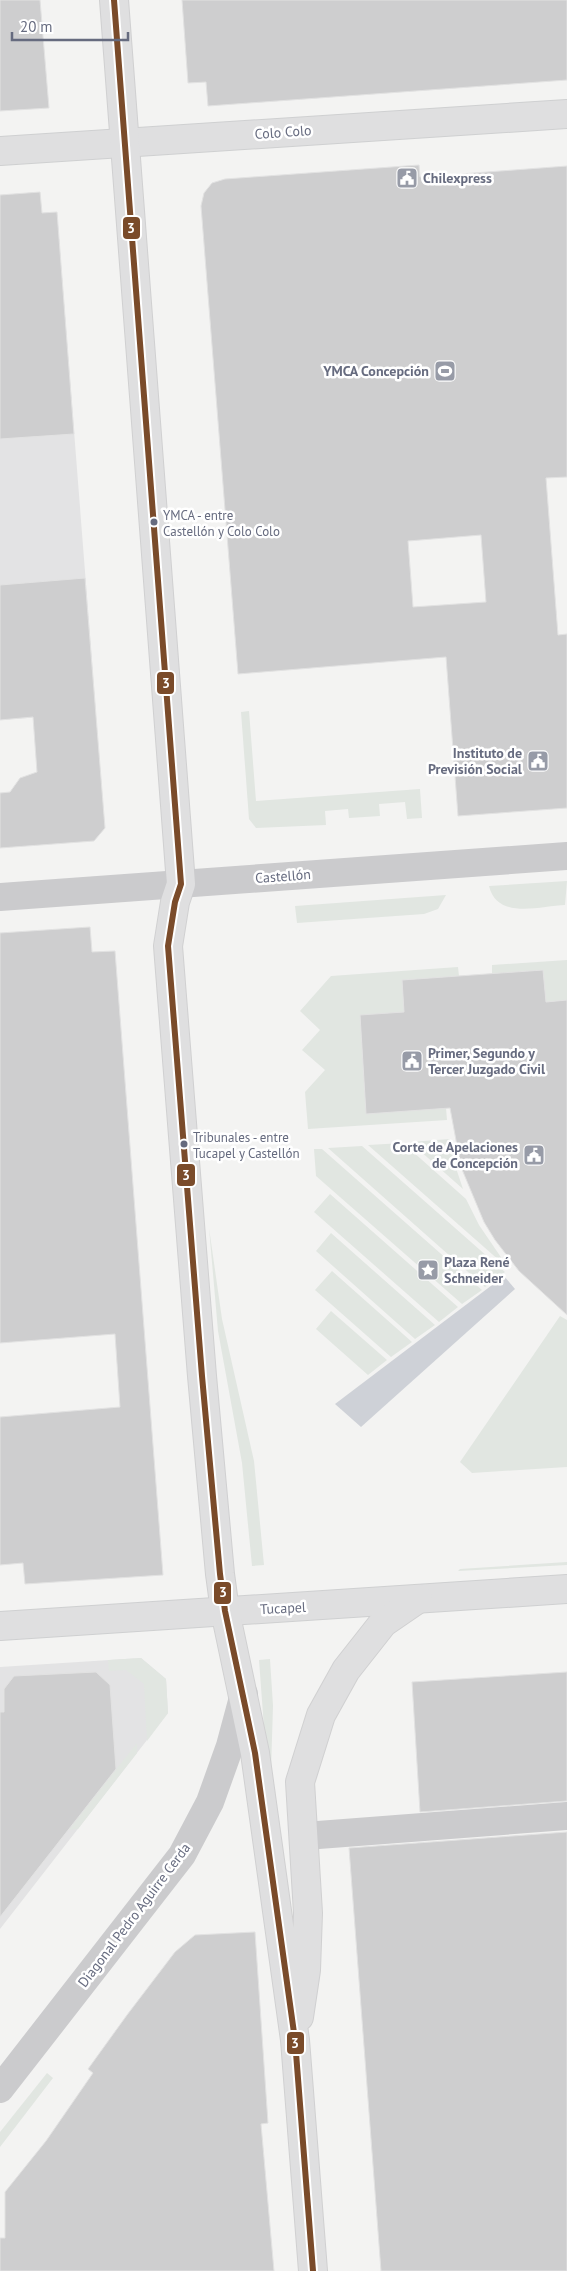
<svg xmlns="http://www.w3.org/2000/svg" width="567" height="2271" font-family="'PT Sans',sans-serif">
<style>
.built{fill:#e3e3e4}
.green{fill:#e1e6e1}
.water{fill:#ced1d7}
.building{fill:#cececf;stroke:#e2e2e2;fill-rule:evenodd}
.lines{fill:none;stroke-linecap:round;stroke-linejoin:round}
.secondary-casing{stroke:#cfd0d1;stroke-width:30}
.primary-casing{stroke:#d0d0d1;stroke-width:30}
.street{stroke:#cbcbcd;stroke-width:28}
.secondary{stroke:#dfdfe0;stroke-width:28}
.primary{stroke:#dfdfe0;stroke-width:28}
.bus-1-casing{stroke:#fff;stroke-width:10}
.bus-1{stroke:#7a4b2a;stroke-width:6}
.bus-dot{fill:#666b7f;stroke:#fff;stroke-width:2}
.labels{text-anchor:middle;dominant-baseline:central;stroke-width:5;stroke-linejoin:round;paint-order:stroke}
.bus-label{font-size:13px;fill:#666b7f;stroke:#fff;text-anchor:start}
.street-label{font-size:14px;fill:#666b7f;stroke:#fff}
.poi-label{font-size:14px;font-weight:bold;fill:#666b7f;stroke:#fff;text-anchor:start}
.line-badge{stroke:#fff;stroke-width:2}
.badge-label{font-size:14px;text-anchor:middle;font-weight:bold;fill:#fff}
</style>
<rect width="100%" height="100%" fill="#f3f3f2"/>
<path class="built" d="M40,192L42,213L57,212L96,713L0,720V195Z
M141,1658L166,1679L168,1713L0,1929V1667Z"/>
<path class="green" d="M249,711L256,801L420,789L422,818L407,819L405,802L379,804L380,816L349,818L348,809L325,811L326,825L256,828L249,819L241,712Z
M567,881L565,905C540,906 497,920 489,886Z
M446,895L438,909L424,914L297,923L295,906Z
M567,960V1000L546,1002L543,970L492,974V965Z
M458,967L459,976L402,980L404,1012L360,1016L366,1113L446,1108L447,1120L308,1129L305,1092L325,1070L302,1050L320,1030L300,1011L331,976Z
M450,1139L456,1168L463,1189L410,1142Z
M403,1143L466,1199L479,1225L509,1269L368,1145Z
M362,1146L505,1272L485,1287L328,1148Z
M314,1149H322L482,1290L462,1304L316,1176Z
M330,1194L458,1307L439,1322L314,1212Z
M209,1228L222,1319L254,1461L264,1565L252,1566L242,1463L218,1331Z
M331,1233L435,1325L415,1339L316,1251Z
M332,1271L412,1342L391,1357L315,1290Z
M331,1311L387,1360L368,1375L316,1329Z
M560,1316L567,1320V1467L472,1473L460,1462Z
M567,1562V1565L458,1571L460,1569Z
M141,1658L166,1679L168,1713L147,1741L144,1684L126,1670L109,1671L108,1660Z
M270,1659L273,1706L271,1770L267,1768L259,1660Z
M137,1743V1753L78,1829L68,1830Z
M47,2073L53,2078L0,2147V2132Z"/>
<path class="water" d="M504,1276L515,1289L361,1427L335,1404Z"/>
<path class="building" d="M0,0H40L49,108L0,111Z
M182,0H567V80L208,106L206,82L188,83Z
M419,165L420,177L567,166V477L546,478L558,635L567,634V808L458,816L446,657L238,674L201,206L204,193L212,183L225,179ZM481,535L486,602L413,607L408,541Z
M40,192L42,213L57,212L74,434L0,439V195Z
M85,578L105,828L94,841L0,848V793L10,792L20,778L37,772L33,717L0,720V585Z
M90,927L92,952L115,951L163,1575L25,1584L23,1563L0,1565V1417L120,1407L115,1334L0,1343V933Z
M543,970L546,1002L567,1000V1315L519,1271L495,1240L484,1222L461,1167L450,1108L366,1114L360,1015L404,1012L402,980Z
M96,1672L110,1685L116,1769L0,1917V1712H4V1689L14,1676Z
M567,1672V1801L420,1812L412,1682Z
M567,1832V2271H381L349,1848Z
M255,1932L268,2123L261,2124L274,2271H0V2238H5V2192L46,2141L93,2073L88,2069L127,2015L175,1952L195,1935Z"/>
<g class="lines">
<g class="secondary-casing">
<path id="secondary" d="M0,151L567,114
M0,1626L567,1589"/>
</g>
<g class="primary-casing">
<path id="primary" d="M114,0L181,884L175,902L168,946L202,1376L220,1574L225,1611L255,1753L295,2040L313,2271
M299,2017L306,1970L308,1913L300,1782L321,1715L346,1670L383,1623L418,1599"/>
</g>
<path class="street" d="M0,897L567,856
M305,1836L567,1816
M0,2089L182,1855L210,1802L230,1746L244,1694"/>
<use href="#secondary" class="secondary"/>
<use href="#primary" class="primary"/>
<g class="bus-1-casing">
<path id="bus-1" d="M114,0L181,884L175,902L168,946L202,1376L220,1574L225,1611L255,1753L295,2040L313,2271"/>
</g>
<use href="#bus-1" class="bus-1"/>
</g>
<defs>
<g id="civic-square" transform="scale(1.125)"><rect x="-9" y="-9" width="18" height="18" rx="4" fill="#979ba7" stroke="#fff"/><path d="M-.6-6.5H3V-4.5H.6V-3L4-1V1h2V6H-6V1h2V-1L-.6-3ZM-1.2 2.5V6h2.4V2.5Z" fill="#fff"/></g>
<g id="stadium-square" transform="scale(1.125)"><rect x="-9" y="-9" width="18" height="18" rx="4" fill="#979ba7" stroke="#fff"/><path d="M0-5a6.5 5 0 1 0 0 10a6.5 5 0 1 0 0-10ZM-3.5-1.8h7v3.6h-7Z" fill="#fff"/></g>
<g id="sight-square" transform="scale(1.125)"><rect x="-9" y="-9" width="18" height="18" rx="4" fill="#979ba7" stroke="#fff"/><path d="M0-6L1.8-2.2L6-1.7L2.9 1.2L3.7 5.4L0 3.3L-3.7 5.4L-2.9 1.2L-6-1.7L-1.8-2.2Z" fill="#fff"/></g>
</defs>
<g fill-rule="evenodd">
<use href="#civic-square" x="407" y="178"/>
<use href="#stadium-square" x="445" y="371"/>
<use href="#civic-square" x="538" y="761"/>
<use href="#civic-square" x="412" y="1061"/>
<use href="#civic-square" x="534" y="1155"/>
<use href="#sight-square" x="428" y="1270"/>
</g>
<g class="bus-dot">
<circle cx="154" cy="522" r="4.5"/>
<circle cx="184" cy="1144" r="4.5"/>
</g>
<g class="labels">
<g class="bus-label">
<text x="163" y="515">YMCA - entre<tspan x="163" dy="16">Castellón y Colo Colo</tspan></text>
<text x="193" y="1137">Tribunales - entre<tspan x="193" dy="16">Tucapel y Castellón</tspan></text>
</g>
<g class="street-label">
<text transform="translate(283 132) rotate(-4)">Colo Colo</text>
<text transform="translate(283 876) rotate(-4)">Castellón</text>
<text transform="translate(283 1608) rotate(-3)">Tucapel</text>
<text transform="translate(134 1915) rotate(-53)">Diagonal Pedro Aguirre Cerda</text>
</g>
<g class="poi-label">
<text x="423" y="178">Chilexpress</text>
<text x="429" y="371" text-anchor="end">YMCA Concepción</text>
<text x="522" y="753" text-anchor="end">Instituto de<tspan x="522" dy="16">Previsión Social</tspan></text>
<text x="428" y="1053">Primer, Segundo y<tspan x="428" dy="16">Tercer Juzgado Civil</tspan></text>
<text x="518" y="1147" text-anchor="end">Corte de Apelaciones<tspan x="518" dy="16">de Concepción</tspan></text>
<text x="444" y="1262">Plaza René<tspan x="444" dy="16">Schneider</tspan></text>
</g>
</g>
<g class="line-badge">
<rect x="122" y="216" width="19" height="24" rx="5" fill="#7a4b2a"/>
<rect x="156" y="671" width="19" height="24" rx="5" fill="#7a4b2a"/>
<rect x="176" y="1163" width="20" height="24" rx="5" fill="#7a4b2a"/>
<rect x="213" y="1581" width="19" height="24" rx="5" fill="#7a4b2a"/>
<rect x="286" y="2031" width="19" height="24" rx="5" fill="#7a4b2a"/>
</g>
<g class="badge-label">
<text x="131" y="233">3</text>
<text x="166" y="688">3</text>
<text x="186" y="1180">3</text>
<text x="223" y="1597">3</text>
<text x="295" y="2048">3</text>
</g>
<path d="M12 32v8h116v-8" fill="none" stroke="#666b7f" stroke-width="2.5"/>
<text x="20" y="32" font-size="15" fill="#666b7f" stroke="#ffffff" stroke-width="4" paint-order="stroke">20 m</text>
</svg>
